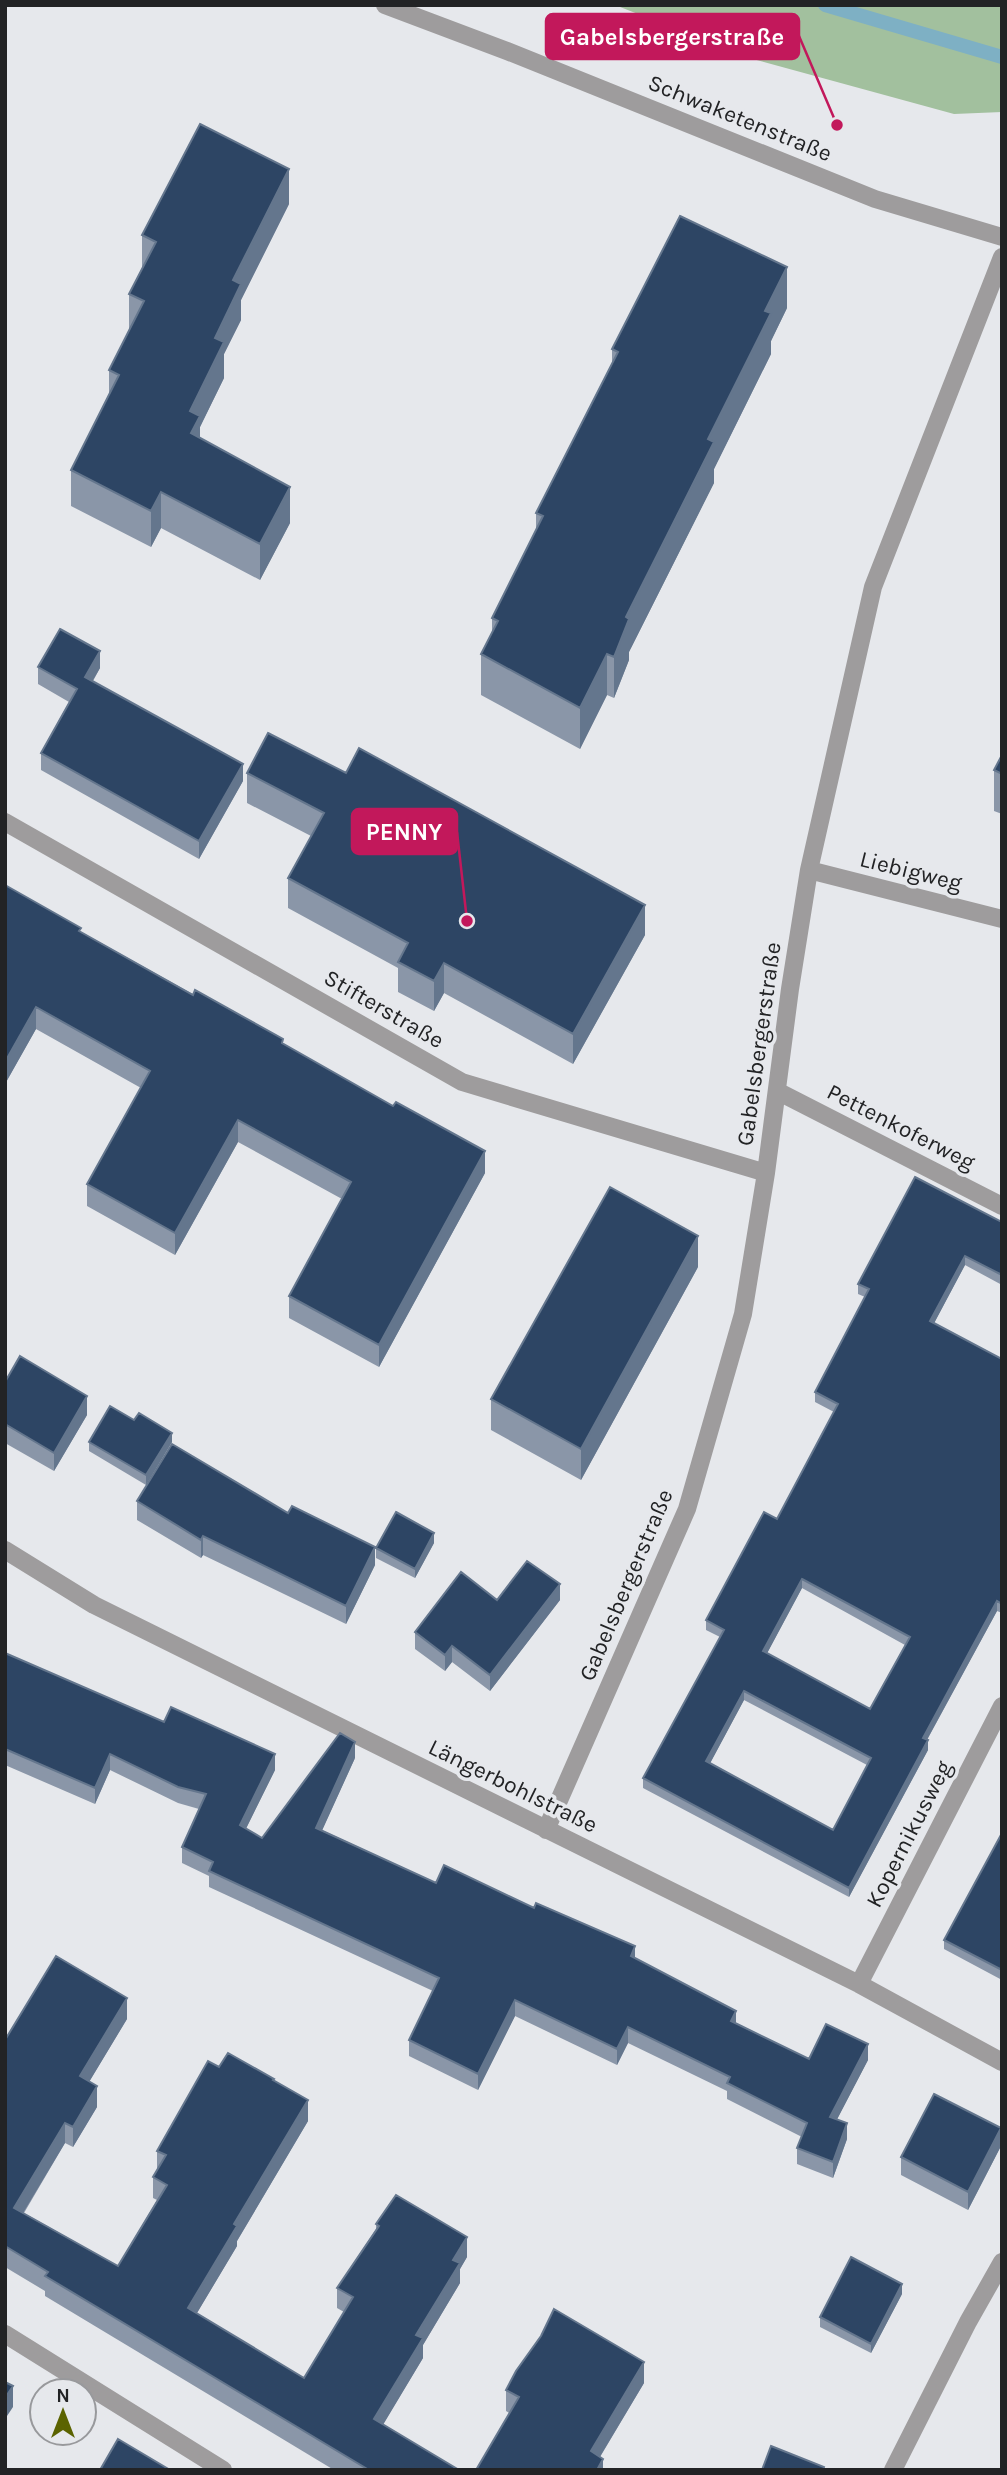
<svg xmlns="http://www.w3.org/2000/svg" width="1007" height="2475" font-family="Karla,sans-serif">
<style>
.green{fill:#a2c09e}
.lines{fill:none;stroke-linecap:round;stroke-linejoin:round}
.stream{stroke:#7eb0c4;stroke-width:14}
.minor{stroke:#9e9c9d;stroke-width:18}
.wall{fill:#8a96a8;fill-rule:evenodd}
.shaded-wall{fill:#64768d}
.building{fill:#2d4564;stroke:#64768d;stroke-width:2;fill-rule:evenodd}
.labels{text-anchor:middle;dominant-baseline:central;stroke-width:7;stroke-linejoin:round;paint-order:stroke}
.street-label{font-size:23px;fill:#222325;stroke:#e6e8ec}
.leader{fill:none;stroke:#c2185b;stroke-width:2.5}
.callout-dot{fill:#c2185b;stroke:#e6e8ec;stroke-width:2.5}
.callout{fill:#c2185b;stroke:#c2185b;stroke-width:2.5}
.callout-label{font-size:24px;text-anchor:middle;font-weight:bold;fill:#fff}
</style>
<rect width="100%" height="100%" fill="#e6e8ec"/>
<path class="green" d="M615,5H1002V112L954,114L753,59Z"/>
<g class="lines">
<path class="stream" d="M825,5L1002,57"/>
<path class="minor" d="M385,5L507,51L875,199L1002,237
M5,822L462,1082L766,1173
M809,870L1002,919
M777,1091L1002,1206
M5,1550L94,1605L859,1984L1002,2062
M546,1830L687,1509L743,1314L766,1173L790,989L809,870L873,587L1002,257
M859,1984L1002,1706
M5,2334L223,2470
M893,2470L968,2322L1002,2262"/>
</g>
<path class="wall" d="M289,204L241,300V320L224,354V378L200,427V438L290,523L260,580L161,528L151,547L71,506V470L109,394V370L129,330V294L142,268V235Z
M787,308L771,341V354L714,469V483L629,652V660L614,698L607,695L580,749L481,695V654L492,633V618L536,531V513L612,363V349Z
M38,667L100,668L93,681L243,781L199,859L41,770V753L69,702L38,684Z
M1002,755V814L994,811V770Z
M247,773L645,935L573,1064L444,993L434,1011L398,992V968L288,908V878L311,836L247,803Z
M5,885L81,932L283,1044L485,1173L379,1367L289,1318V1296L342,1199L238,1142L175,1255L87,1206V1184L141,1088L36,1029L5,1084Z
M1002,1222V1285L965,1265L934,1323L1002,1359V1613L997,1611L927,1740L928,1750L849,1897L643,1788V1778L720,1637L706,1630V1620L777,1519L834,1412L815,1402V1392L865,1297L858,1294V1284ZM802,1588L905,1645L870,1709L767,1653ZM744,1700L867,1765L833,1830L710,1763Z
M698,1267L581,1480L491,1430V1399Z
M5,1382L87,1415L54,1471L5,1443Z
M89,1442H172L146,1485L89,1451Z
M137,1501L288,1513L375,1565L346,1624L203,1555L201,1558L137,1520Z
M434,1543L415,1578L376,1558V1548Z
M497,1600H560L490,1691L452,1662L445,1671L415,1649V1632Z
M5,1653L275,1770L246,1828L262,1838L355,1758L322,1830L436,1883L635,1958L736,2024L809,2059L868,2060L837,2119L847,2139L833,2178L797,2164V2148L802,2137L727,2099V2091L628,2043L617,2065L515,2016L478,2090L409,2056V2040L433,1991L209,1887V1876L182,1863V1847L199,1809L178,1803L110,1770L95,1804L5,1765Z
M1002,1833V1980L944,1949V1940Z
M127,2019L89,2082L97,2107L73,2147L65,2143L24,2213L118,2266L157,2200L153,2198V2177L157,2170V2151L219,2067L274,2081L308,2121L237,2241V2246L197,2313L304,2378L344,2312L337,2308V2288L376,2229V2224L467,2257L460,2269V2283L423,2345V2358L383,2424L459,2470H334L45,2296V2291L5,2267V2040Z
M1001,2146L968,2210L901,2175V2157Z
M902,2294L871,2353L820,2327V2317Z
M644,2383L600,2457L603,2470L506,2411V2390Z"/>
<path class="shaded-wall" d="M289,169V204L241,300V320L224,354V378L200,427V451L191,444L190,411L215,338L233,280Z
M787,267V308L771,341V354L714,469V483L629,652V660L614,698V657L626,617L708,439L765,311Z
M290,487V523L260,580V544Z
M161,492V528L151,547V511Z
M100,651V668L85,694V677Z
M607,654V695L580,749V708Z
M243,764V781L199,859V841Z
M645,905V935L573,1064V1034Z
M444,963V993L434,1011V981Z
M36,1007V1029L5,1084V1062Z
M238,1120V1142L175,1255V1233Z
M485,1151V1173L379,1367V1345Z
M698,1236V1267L581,1480V1449Z
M965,1256V1265L930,1331V1321Z
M87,1396V1415L54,1471V1453Z
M172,1433V1442L146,1485V1475Z
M434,1533V1543L415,1578V1569Z
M203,1536V1555L201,1558V1540Z
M375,1547V1565L346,1624V1606Z
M802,1579V1588L763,1661V1651Z
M560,1584V1600L490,1691V1675Z
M997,1601V1611L923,1747V1738Z
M452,1646V1662L445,1671V1655Z
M744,1691V1700L706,1771V1761Z
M928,1740V1750L849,1897V1888Z
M355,1742V1758L316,1844V1828Z
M110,1754V1770L95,1804V1788Z
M275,1754V1770L240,1841V1825Z
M635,1946V1962L631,1956Z
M127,1998V2019L80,2097V2076Z
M515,2000V2016L478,2090V2074Z
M736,2011V2027L731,2021Z
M628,2027V2043L617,2065V2049Z
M868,2044V2060L830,2133V2117Z
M97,2086V2107L73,2147V2127Z
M308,2100V2121L237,2241V2246L188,2328V2308L234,2224Z
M65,2123V2143L14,2228V2208Z
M847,2123V2139L833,2178V2162Z
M1001,2128V2146L968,2210V2192Z
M467,2237V2257L460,2269V2283L423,2345V2358L374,2440V2419L453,2260Z
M902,2284V2294L871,2353V2344Z
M644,2362V2383L592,2470L591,2451Z
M13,2386V2407L5,2419V2398Z
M603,2459V2470H597Z"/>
<path class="building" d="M200,124L289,169L233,280L241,284L215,338L224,342L190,411L200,416L191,433L290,487L260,544L161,492L151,511L71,470L119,375L109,370L144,301L129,294L156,242L142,235Z
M680,216L787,267L765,311L771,313L708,439L714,442L626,617L629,619L614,657L607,654L580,708L481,654L498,621L492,618L543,516L536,513L618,352L612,349Z
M60,629L100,651L85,677L243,764L199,841L41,753L77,689L38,667Z
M268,733L346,773L359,748L645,905L573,1034L444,963L434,981L398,962L408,943L288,878L324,813L247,773Z
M1002,755V774L994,770Z
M5,885L81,928L79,931L193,995L195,990L283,1039L282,1043L393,1106L396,1102L485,1151L379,1345L289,1296L351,1182L238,1120L175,1233L87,1184L150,1071L36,1007L5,1062Z
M915,1177L1002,1222V1275L965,1256L930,1321L1002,1359V1604L997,1601L923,1738L928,1740L849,1888L643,1778L724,1630L706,1620L764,1512L777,1519L838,1404L815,1392L869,1289L858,1284ZM802,1579L910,1637L870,1709L763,1651ZM744,1691L871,1758L833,1830L706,1761Z
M610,1187L698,1236L581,1449L491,1399Z
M20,1356L87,1396L54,1453L5,1424V1382Z
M110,1406L134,1420L139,1413L172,1433L146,1475L89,1442Z
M172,1444L288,1513L292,1506L375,1547L346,1606L203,1536L201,1540L137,1501Z
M396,1512L434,1533L415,1569L376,1548Z
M527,1561L560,1584L490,1675L452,1646L445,1655L415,1632L461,1572L497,1600Z
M5,1653L164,1722L171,1707L275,1754L240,1825L262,1838L340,1733L355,1742L316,1828L436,1883L444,1865L534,1908L536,1903L635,1946L631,1956L736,2011L731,2021L809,2059L826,2024L868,2044L830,2117L847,2123L833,2162L797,2148L807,2123L727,2083L730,2077L628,2027L617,2049L515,2000L478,2074L409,2040L439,1978L209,1871L213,1862L182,1847L206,1794L178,1787L110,1754L95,1788L5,1749Z
M1002,1833V1970L944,1940Z
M56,1956L127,1998L80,2076L97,2086L73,2127L65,2123L14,2208L118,2266L167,2185L153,2177L166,2155L157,2151L208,2061L219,2067L228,2053L274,2079L273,2080L308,2100L234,2224L237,2226L188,2308L304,2378L353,2297L337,2288L379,2226L376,2224L396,2195L467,2237L453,2260L460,2263L416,2335L423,2338L374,2419L459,2470H369L45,2276L48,2272L5,2246V2040Z
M934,2094L1001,2128L968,2192L901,2157Z
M851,2257L902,2284L871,2344L820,2317Z
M554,2309L644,2362L591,2451L603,2459L597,2470H476L519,2397L506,2390L516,2371L541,2336Z
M5,2382L13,2386L5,2398Z
M118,2439L170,2470H100Z
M771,2446L824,2467L823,2470H762Z"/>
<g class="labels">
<g class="street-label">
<text transform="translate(740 118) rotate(22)">Schwaketenstraße</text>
<text transform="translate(911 871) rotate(14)">Liebigweg</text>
<text transform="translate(384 1009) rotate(30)">Stifterstraße</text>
<text transform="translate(759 1044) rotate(-82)">Gabelsbergerstraße</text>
<text transform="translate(901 1127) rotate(27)">Pettenkoferweg</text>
<text transform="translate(626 1585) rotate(-67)">Gabelsbergerstraße</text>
<text transform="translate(513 1786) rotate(26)">Längerbohlstraße</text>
<text transform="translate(909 1834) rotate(-63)">Kopernikusweg</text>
</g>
</g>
<path class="leader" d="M837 125L799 36M467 921L457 832"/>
<g class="callout-dot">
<circle cx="837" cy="125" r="7"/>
<circle cx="467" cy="921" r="7"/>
</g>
<g class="callout">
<rect x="546" y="14" width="253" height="45" rx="7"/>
<rect x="352" y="809" width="105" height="45" rx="7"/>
</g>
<g class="callout-label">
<text x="672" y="45">Gabelsbergerstraße</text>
<text x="404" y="840">PENNY</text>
</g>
<rect width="1007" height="2475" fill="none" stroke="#222325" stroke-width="14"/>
<g transform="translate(63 2412)"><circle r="33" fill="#e6e8ec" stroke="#98999c" stroke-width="2"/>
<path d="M0-5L12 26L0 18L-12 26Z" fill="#5b6300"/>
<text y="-10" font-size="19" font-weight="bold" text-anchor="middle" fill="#222325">N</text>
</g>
</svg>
